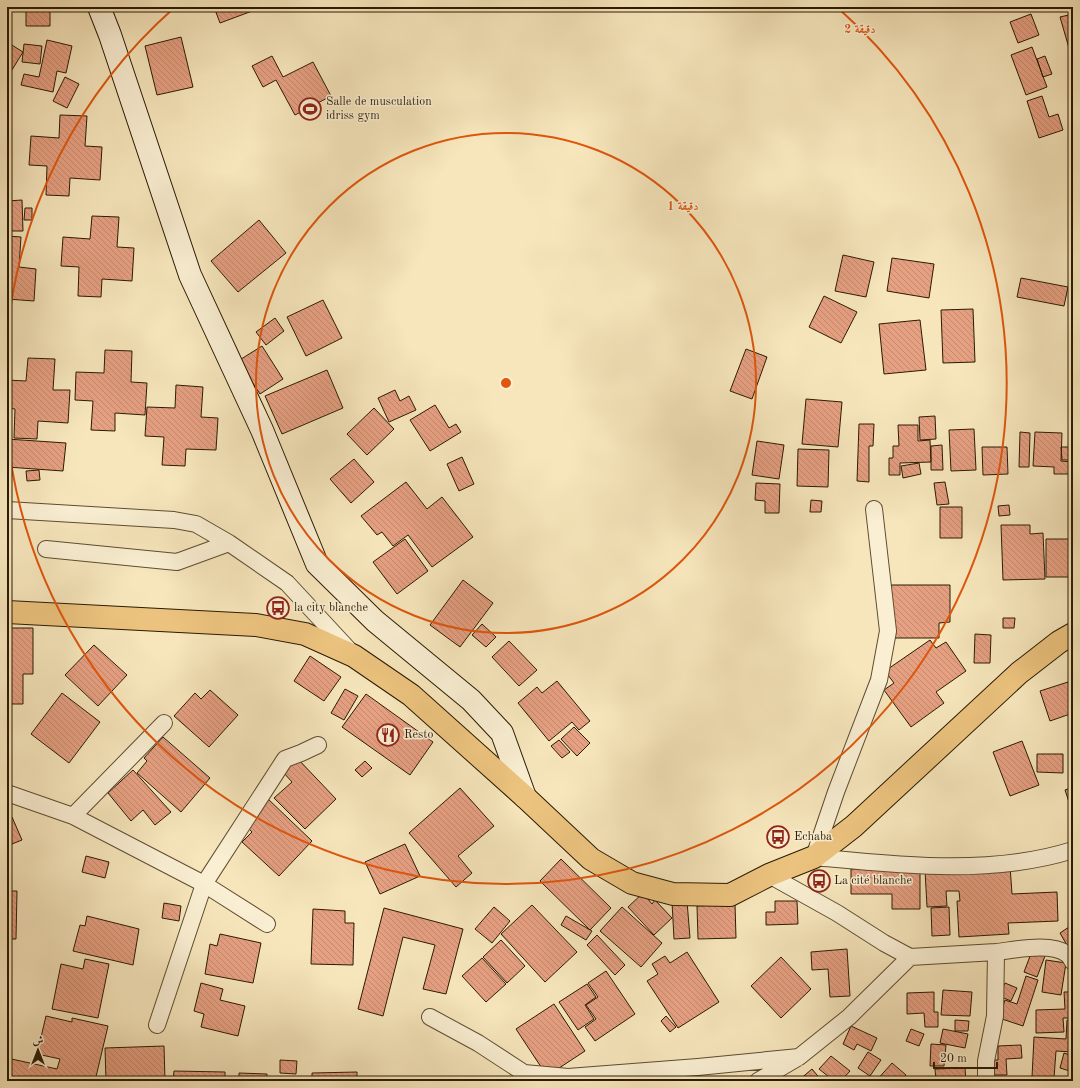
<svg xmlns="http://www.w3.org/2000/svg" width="1080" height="1088" font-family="'Old Standard TT',Amiri,serif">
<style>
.building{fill:url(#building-back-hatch);stroke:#2b1a02}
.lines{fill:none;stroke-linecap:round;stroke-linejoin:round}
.street-casing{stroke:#5e4d30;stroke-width:18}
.secondary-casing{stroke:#2b1a02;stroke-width:24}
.primary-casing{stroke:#2b1a02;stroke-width:24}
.street{stroke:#faefd3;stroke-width:16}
.secondary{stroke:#faefd3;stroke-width:22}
.primary{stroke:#ecc37e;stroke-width:22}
.ring{fill:none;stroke:#df560c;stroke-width:2}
.labels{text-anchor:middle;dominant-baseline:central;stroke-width:3;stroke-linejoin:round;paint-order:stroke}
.poi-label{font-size:12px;fill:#2b1a02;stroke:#faefd3;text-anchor:start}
.centre{fill:#df560c;stroke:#faefd3;stroke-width:2}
.ring-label{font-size:12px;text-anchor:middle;font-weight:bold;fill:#df560c;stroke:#faefd3;stroke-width:3;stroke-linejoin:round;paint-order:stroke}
</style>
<defs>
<pattern id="building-back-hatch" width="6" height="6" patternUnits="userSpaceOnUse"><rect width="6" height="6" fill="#e6a082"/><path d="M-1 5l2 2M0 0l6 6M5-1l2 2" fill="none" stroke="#c5896f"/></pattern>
</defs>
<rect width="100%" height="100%" fill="#f7e6bc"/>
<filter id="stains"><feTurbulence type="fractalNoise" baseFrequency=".005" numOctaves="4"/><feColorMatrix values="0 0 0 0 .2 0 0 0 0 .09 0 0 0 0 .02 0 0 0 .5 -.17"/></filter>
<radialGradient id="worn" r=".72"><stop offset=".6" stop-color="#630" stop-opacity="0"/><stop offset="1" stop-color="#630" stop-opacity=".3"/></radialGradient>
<path class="building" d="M26,7H50V26H26Z
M214,7H263L220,23Z
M1031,14L1039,35L1018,43L1010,22Z
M1073,14V62L1060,17Z
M181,37L193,87L157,95L145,46Z
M47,40L72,46L66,73L57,71L53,92L21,85L24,74L39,77Z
M7,42L23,52L7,78Z
M24,44L42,46L40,64L22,62Z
M1032,47L1047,87L1026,95L1011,55Z
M272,56L283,77L313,62L331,96L295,115L276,80L263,87L252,66Z
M1045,56L1052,74L1043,77L1037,59Z
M65,77L79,84L67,108L53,101Z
M1042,96L1049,117L1058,114L1063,130L1039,138L1027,101Z
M60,115L87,116L85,146L102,147L100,180L70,178L69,196L46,195L47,166L29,165L31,136L59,138Z
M22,200L23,231H7V201Z
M25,208H32V220H24Z
M92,216L119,217L117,247L134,248L132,281L102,279L101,297L78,296L79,267L61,266L63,237L90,239Z
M259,220L286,253L238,292L211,261Z
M7,236L21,237L19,267L36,269L34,301L7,299Z
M843,255L874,262L866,297L835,291Z
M892,258L934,264L929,298L887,291Z
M1021,278L1068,287L1064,306L1017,297Z
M824,296L857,312L841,343L809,327Z
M323,300L342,338L306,356L287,317Z
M973,309L975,362L943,363L941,310Z
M275,318L284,331L266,345L256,332Z
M920,320L926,370L884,374L879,324Z
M262,346L283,379L260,394L238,361Z
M746,349L767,357L752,399L730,391Z
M105,350L132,351L131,382L147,383L145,415L115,413V431L91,430L93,401L75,400L76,372L104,373Z
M28,358L55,359L53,390H70L68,423L38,421L37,439L14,438L15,409L7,408V380L26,381Z
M327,370L343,408L282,434L265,396Z
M176,385L203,387L201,417L218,418L216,450L186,449L185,466L162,465L164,437L145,436L147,407L175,408Z
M395,390L400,401L409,396L416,410L389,422L378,398Z
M806,399L842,402L838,447L802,444Z
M435,405L449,428L456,424L461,432L430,451L410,420Z
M374,408L394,429L367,455L347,434Z
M935,416L936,439L920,440L919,417Z
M859,424H874L873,446H869V482L857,481Z
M898,425H918V441L930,440L931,462L900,463V475H889V458H893V446H899Z
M974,429L976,470L951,471L949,430Z
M1020,432L1030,433L1029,467H1019Z
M1035,432L1062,433L1061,461L1072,462L1073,448V474H1054V467L1033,466Z
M7,439L66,443L63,471L7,467Z
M757,441L784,445L779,479L752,475Z
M942,445L943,470H931V446Z
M982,447H1007L1008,474L983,475Z
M1061,447H1071V460H1062Z
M798,449L829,450L828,487L797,486Z
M462,457L474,484L459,491L447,464Z
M354,459L374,482L351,503L330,479Z
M919,463L921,474L903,478L901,466Z
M39,470L40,480L27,481L26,471Z
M406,482L427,509L442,497L473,537L432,567L408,535L393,546L382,532L377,535L361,516Z
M945,482L949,504L937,505L934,483Z
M756,483L780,484L779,513H765V501L755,500Z
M811,500L822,501L821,512H810Z
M1009,505L1010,515L999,516L998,506Z
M940,507H962V538H940Z
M1001,525H1030V534L1043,533L1045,579L1003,580Z
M405,539L428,571L397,594L373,562Z
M1046,539H1073V577H1046Z
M463,580L493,603L460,647L430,625Z
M891,585H950V622L939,623V638H891Z
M1003,618H1015L1014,628H1003Z
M482,624L496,637L486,647L472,635Z
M7,628H33V674H23V704H7Z
M975,634L991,635L990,663H974Z
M930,640L936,648L946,642L966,671L936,692L944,703L911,727L884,690L894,683L885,671Z
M509,641L537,670L519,686L492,657Z
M94,645L127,675L98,706L65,675Z
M310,656L341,677L324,701L294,681Z
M557,681L590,721L579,730L572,722L549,741L518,703L537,687L542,693Z
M1068,682L1073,698V713L1050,721L1040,691Z
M345,689L358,696L344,720L331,713Z
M210,690L238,715L209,747L174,716L195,693L201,699Z
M62,693L100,722L69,763L31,734Z
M366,694L433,742L410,775L342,727Z
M574,727L590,743L577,756L561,739Z
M163,737L210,778L181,812L137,773L147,761L144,758Z
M559,740L570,752L562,758L551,746Z
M1022,741L1039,785L1010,796L993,752Z
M1037,754H1063V773L1037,772Z
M297,758L336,799L305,829L274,798L292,782L283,772Z
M365,761L372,768L362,777L355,770Z
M133,770L171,812L155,825L143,810L131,821L108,793Z
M1073,787V814L1065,790Z
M460,788L494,826L458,856L472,873L456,887L409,833Z
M267,798L312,841L279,876L242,842L252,832L243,823Z
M12,817L22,840L12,844L7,832V819Z
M405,844L420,876L380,894L365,862Z
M86,856L109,862L105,878L82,872Z
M561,859L611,908L590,930L540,881Z
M1010,866L1012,894L1057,892L1058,921L1008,923L1009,934L959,937L957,901H960L959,891H946L947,906L927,907L925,870Z
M851,869H920V909H892V894H851Z
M7,891H17L16,939H7Z
M643,893L652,904L655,900L672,918L654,935L628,907Z
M687,901L690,938L674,939L672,902Z
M775,901H797L798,924L766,925V912H775Z
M164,903L181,906L179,921L162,918Z
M735,904L736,938L698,939L697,906Z
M532,905L577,952L545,982L501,934Z
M494,907L510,921L492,943L475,929Z
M622,907L662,943L641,967L600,931Z
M949,907L950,935L932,936L931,908Z
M384,908L463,929L446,994L423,989L435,945L403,937L383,1016L358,1009Z
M313,909L345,911V923H354L353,965L311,964Z
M87,916L139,929L133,965L73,951L80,925L85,926Z
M566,916L592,931L586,940L561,925Z
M1069,927L1073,935V956L1060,933Z
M220,934L261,943L253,983L205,974L210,944L217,946Z
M597,935L625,965L615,975L587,945Z
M501,940L525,966L507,983L483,957Z
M847,949L850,996L830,997L828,969L812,970L811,952Z
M1032,951L1045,956L1037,977L1024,972Z
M687,952L719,1002L678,1028L647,981L658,974L652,964L665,956L670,963Z
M781,957L811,989L781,1018L751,986Z
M482,958L506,984L486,1002L462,976Z
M85,959L109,964L98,1018L52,1009L61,964L83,969Z
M1046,960L1066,963L1061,995L1042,992Z
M606,971L635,1014L595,1041L585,1027L596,1019L586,1005L598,997L588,983Z
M1026,976L1038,980L1023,1026L999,1018L1005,1000L1017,1004Z
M201,983L223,989L220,1000L245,1006L238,1036L201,1027L204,1014L194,1011Z
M1005,983L1017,988L1011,1001L999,996Z
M587,984L596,997L585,1005L594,1019L578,1030L559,1002Z
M943,990L972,992L970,1016L941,1015Z
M934,992V1012H938V1027H925L924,1013L907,1014V993Z
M1064,992H1073V1018H1063L1064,1032L1036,1033V1010L1065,1009Z
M554,1004L585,1051L547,1076L516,1029Z
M46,1016L72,1022V1018L108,1026L95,1081H7V1058L57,1069L60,1059L37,1054Z
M666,1016L676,1027L670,1032L661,1021Z
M955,1020L969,1021L968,1031H955Z
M1067,1020L1073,1021V1052L1056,1051L1054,1078L1032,1077L1034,1037L1066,1039Z
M851,1026L877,1038L871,1051L857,1044L854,1050L843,1044Z
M911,1029L924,1034L919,1046L906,1041Z
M943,1029L968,1034L965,1048L940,1043Z
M931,1044L946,1045L944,1066H930Z
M1021,1045L1022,1058L1006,1059L1007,1075H985L984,1060H998V1046Z
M164,1046L165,1081H106L105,1048Z
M868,1052L881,1060L870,1076L858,1068Z
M1064,1053L1073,1056V1072L1060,1068Z
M831,1056L850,1071L841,1081H834L819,1069Z
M280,1060L297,1061L296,1074L280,1073Z
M892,1063L906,1075L901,1081H876Z
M965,1068L966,1081H936L935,1069Z
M812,1069L822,1081H798Z
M174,1071L225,1072V1081H173Z
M357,1072V1081H312V1073Z
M239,1073L267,1074V1081H239Z
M909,1080H926V1081H909Z"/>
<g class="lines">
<g class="street-casing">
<path id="street" d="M874,509L888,631L879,680L836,792L814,857C898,865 991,876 1073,850
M7,510L174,520L196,524L229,543L287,583L351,652
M46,549L177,562L229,543
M7,793L73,816L204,884L267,924
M73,816L164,723
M996,952C1015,950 1051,942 1067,954C1070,956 1071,960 1073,962
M910,957L996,952L995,1016L986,1061V1081
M430,1017L478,1043L524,1073L568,1077L698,1067L799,1057
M157,1025L204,884L285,759L301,753L318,745
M758,1081L799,1057L849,1017L910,957L884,943L837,913L769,875"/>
</g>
<g class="secondary-casing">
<path id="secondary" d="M99,7L110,35L190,275L262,430L317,564L375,621L471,700L502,733L525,797"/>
</g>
<g class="primary-casing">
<path id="primary" d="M7,612L256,625L305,634L354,656L411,695L525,797L591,859L632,883L673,894L730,895L769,875L814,857L854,826L1019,673L1059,642L1073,634"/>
</g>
<use href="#street" class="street"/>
<use href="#secondary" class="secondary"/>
<use href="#primary" class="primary"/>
</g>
<g class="ring">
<circle cx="506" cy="383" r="250"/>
<path d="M7 335A501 501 0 0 1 174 8M838 8A501 501 0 1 1 7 431"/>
</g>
<defs>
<g id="stadium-ring" transform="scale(1.15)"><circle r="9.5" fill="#faefd3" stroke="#8f2418" stroke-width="1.5"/><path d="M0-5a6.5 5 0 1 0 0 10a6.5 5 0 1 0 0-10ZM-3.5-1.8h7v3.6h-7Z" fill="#8f2418"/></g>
<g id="bus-ring" transform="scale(1.15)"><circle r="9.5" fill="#faefd3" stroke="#8f2418" stroke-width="1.5"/><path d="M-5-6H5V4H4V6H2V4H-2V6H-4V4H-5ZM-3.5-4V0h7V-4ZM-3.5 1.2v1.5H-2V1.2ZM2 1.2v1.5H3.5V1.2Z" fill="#8f2418"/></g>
<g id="restaurant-ring" transform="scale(1.15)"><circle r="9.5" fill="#faefd3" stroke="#8f2418" stroke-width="1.5"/><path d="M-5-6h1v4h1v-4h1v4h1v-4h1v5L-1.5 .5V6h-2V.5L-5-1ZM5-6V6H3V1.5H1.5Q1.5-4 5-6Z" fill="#8f2418"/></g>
</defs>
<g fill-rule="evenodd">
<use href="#stadium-ring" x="310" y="109"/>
<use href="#bus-ring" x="278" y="608"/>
<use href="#restaurant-ring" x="388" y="735"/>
<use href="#bus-ring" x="778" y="837"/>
<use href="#bus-ring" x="819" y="881"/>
</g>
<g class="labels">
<g class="poi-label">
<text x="326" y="102">Salle de musculation<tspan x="326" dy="14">idriss gym</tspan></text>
<text x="294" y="608">la city blanche</text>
<text x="404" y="735">Resto</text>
<text x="794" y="837">Echaba</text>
<text x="834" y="881">La cité blanche</text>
</g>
</g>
<circle cx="506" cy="383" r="6" class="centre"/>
<g class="ring-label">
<text x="860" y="33">2 دقيقة</text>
<text x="683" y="210">1 دقيقة</text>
</g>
<rect width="1080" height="1088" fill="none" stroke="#f7e6bc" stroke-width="24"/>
<rect x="8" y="8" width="1064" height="1072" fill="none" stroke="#2b1a02" stroke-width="2"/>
<rect x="12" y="12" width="1056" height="1064" fill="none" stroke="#2b1a02"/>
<g transform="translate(38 1050)" stroke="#faefd3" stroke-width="3" paint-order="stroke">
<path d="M0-3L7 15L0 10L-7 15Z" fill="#2b1a02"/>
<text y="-6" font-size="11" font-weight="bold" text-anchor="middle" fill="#2b1a02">ش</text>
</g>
<path d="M934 1062v6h63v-6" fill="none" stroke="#2b1a02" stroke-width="2"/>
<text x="940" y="1062" font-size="12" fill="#2b1a02" stroke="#faefd3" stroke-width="3" paint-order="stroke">20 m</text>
<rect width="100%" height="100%" filter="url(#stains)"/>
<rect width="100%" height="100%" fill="url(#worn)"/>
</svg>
